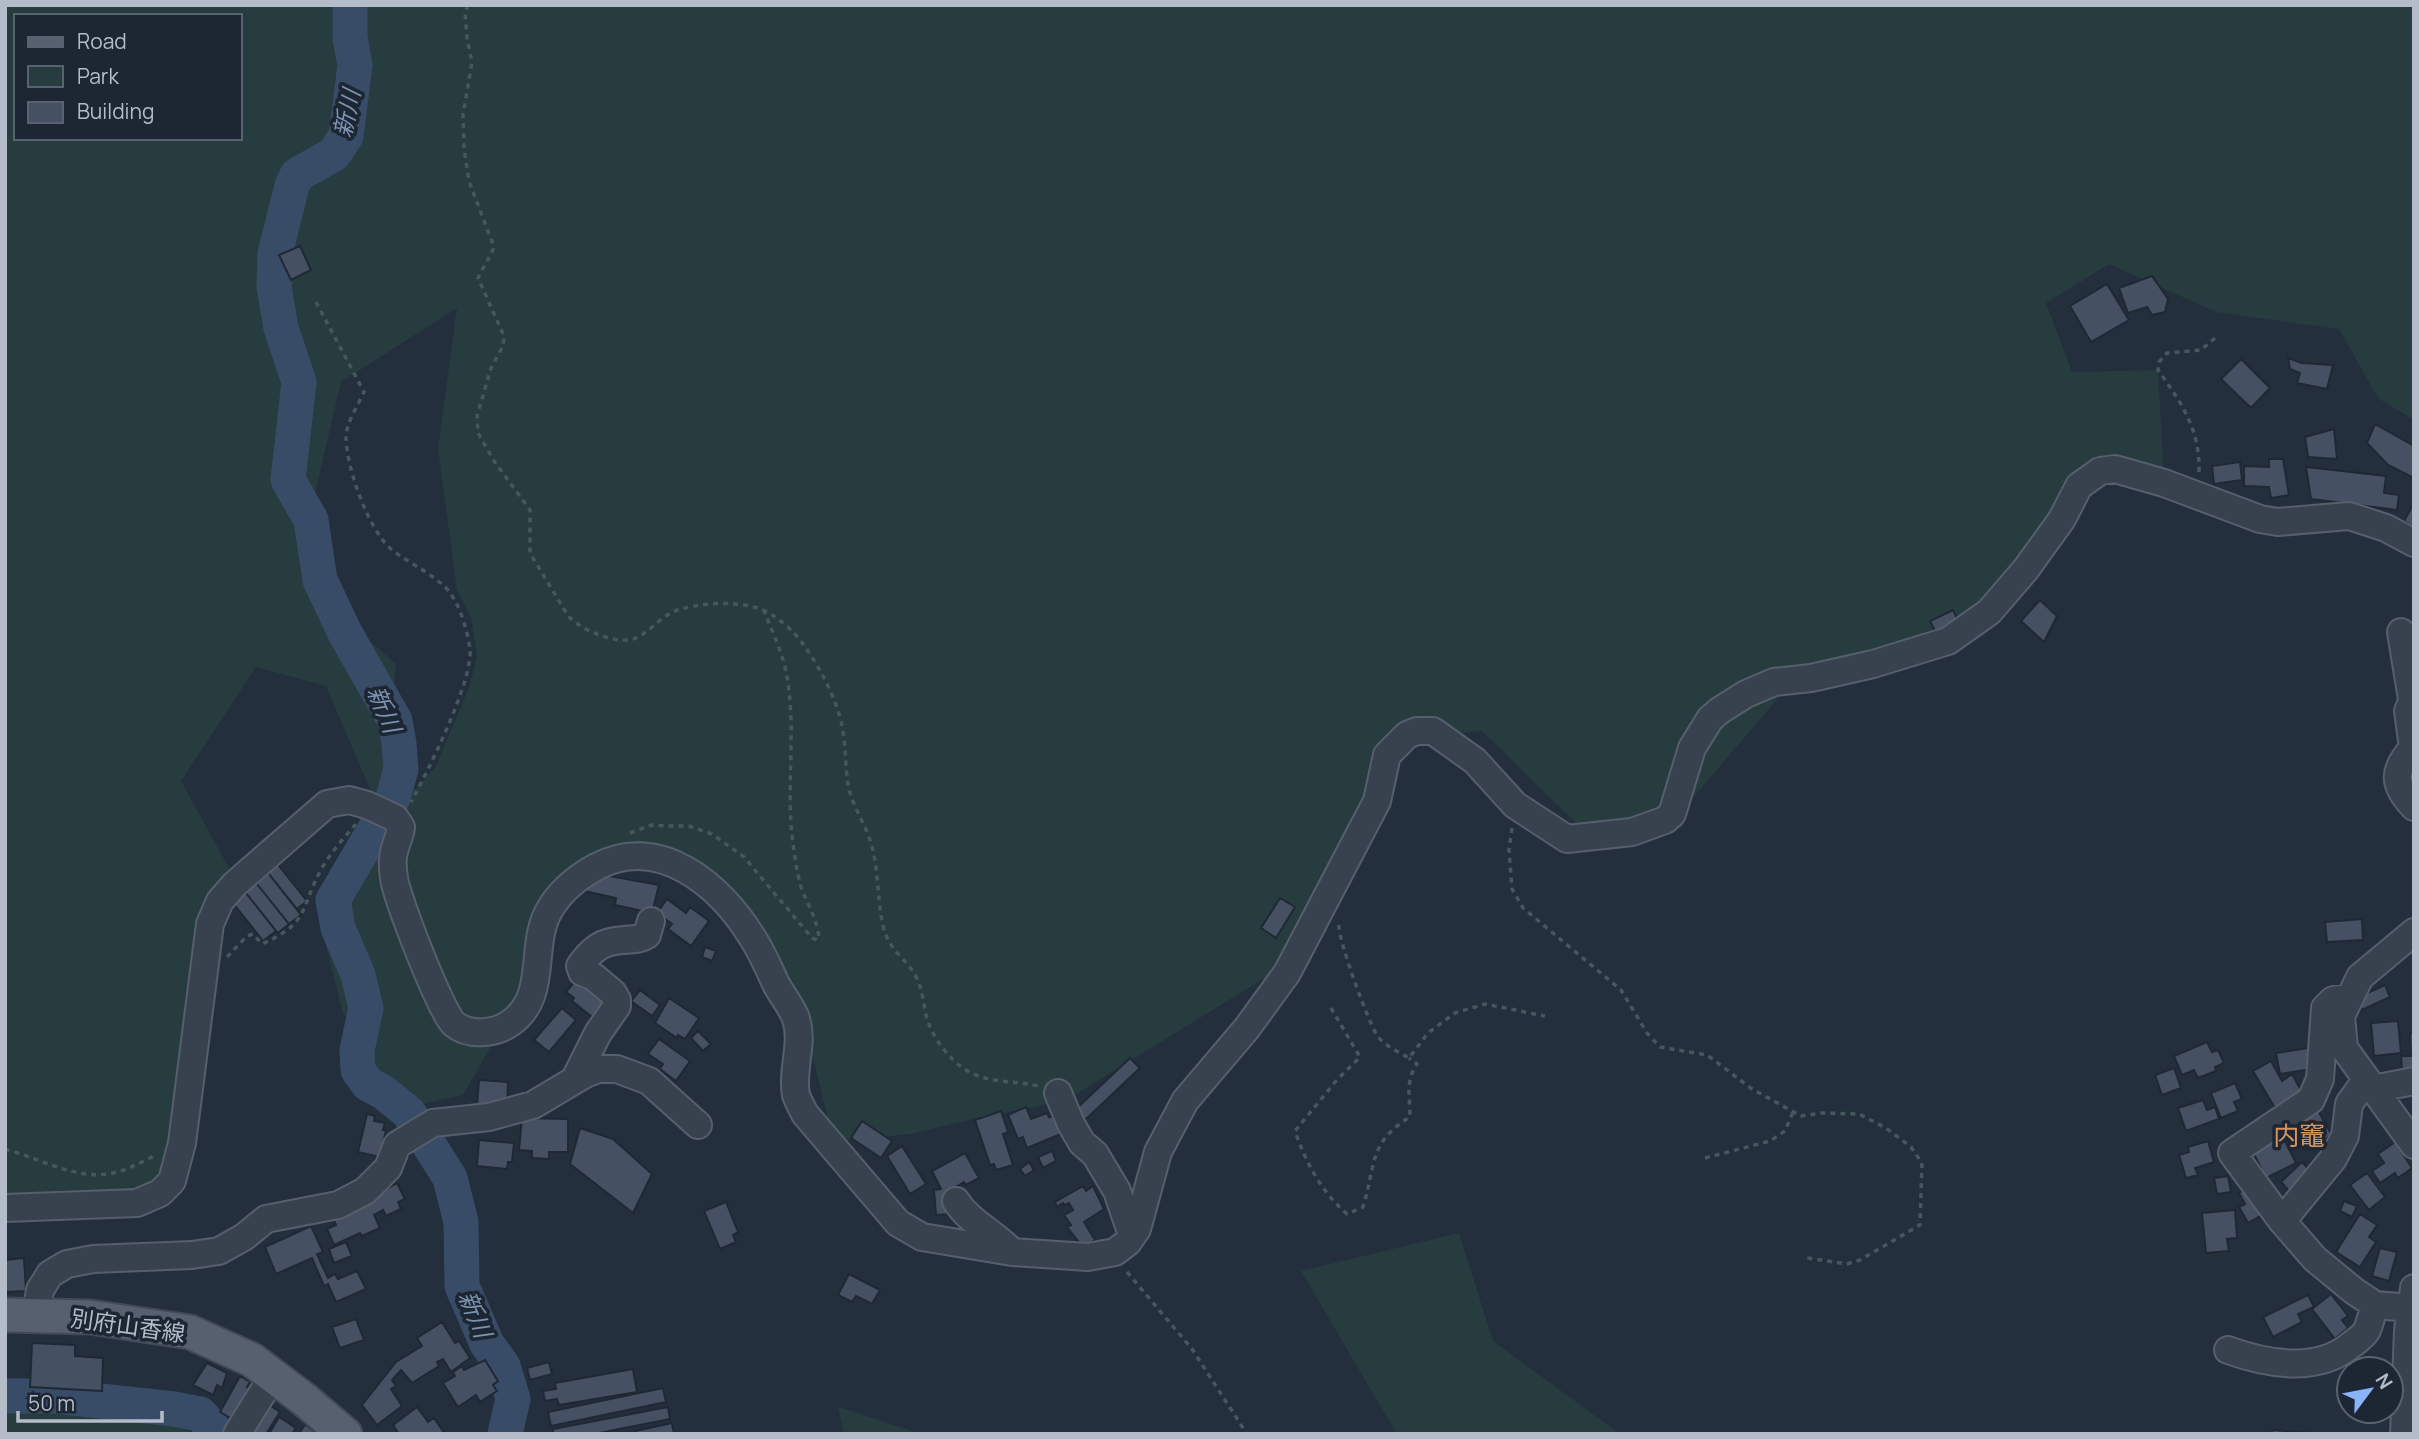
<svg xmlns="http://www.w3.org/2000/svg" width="2419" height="1439" font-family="Manrope,'Noto Sans JP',sans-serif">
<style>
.green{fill:#263c3f;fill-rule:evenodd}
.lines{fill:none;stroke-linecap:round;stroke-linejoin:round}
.river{stroke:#394c67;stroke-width:35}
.building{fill:#455162;stroke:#1f2835;stroke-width:2}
.minor-casing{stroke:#565f6c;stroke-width:30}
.major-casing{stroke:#414a57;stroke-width:37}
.path{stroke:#44595c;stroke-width:3.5;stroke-dasharray:5 5;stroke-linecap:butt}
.minor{stroke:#38414e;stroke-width:26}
.major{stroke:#56606e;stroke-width:33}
.labels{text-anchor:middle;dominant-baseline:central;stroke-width:7;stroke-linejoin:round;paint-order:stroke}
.street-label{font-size:23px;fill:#b4bcc9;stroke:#1d2633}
.water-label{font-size:24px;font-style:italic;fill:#7c92b1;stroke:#1d2633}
.quarter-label{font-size:26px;fill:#d59563;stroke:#1d2633}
</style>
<rect width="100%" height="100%" fill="#242f3e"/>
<path class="green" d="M5,5H2414V420L2378,398L2339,329L2216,312L2109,264L2046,303L2072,372L2158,370L2164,483L2086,481L1989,612L1785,690L1691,800L1584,831L1481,730L1409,742L1281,968L1065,1101L973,1119L911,1134L839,1141L831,1133L802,1010L702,869L584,865L529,980L463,1095L404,1108L343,1013L326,945L371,855L403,802L435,768L470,685L477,656L471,617L457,591L438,449L457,308L341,382L315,494L329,605L396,664L387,752V780L376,803L326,686L256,667L181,781L229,868L210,899L167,1175L140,1192L5,1200ZM16,16H240V138H16Z
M1459,1233L1493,1341L1620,1434H1397L1301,1271Z
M140,1397L193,1434H5V1416L40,1399Z
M838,1407H839L921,1434H844Z"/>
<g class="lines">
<path class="river" d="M350,5V38L355,65L346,136L334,154L297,175L292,186L275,254L274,287L281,328L299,382L288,480L311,520L320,580L345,633L395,721L399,744L401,769L393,798L333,900L338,928L358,975L366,1008L357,1050L358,1070L368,1084L383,1092L409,1113L450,1178L461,1222L462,1286L487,1344L503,1366L513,1399L505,1434
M5,1396H55L174,1409L200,1414L218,1434"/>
</g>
<path class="building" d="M300,246L311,270L291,280L279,255Z
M2152,276L2168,299L2165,312L2152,315L2147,307L2128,313L2119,288Z
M2107,284L2129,320L2091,342L2070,306Z
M2288,358L2302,363L2333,365L2327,389L2297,383L2300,373L2290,369Z
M2241,359L2270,388L2251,408L2221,379Z
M2375,424L2414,446V478L2388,465L2367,443Z
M2334,429L2337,459L2308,457L2305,437Z
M2269,459H2283L2289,495L2271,498L2269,487L2244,486V466L2269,467Z
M2240,462L2242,480L2214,484L2212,466Z
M2306,467L2386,476L2384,493L2399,495L2397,510L2311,499Z
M2414,503V527L2404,521Z
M2040,600L2057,616L2044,642L2021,621Z
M1953,610L1960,624L1937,635L1930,621Z
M275,861L307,901L297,909L265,869Z
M265,869L301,915L289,924L253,879Z
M604,875L659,885L652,913L615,905L616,898L584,891Z
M253,879L289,924L278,933L242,888Z
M242,888L276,931L263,941L229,898Z
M1280,898L1295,907L1276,938L1261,928Z
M667,899L686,913L690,907L709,921L691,946L668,929L672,924L657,913Z
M2362,919L2363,940L2327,942L2325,922Z
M705,947L716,951L712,961L702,957Z
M579,976L612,1002L597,1021L572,1001L574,998L566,992Z
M2385,985L2390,997L2362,1010L2356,998Z
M640,990L660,1005L652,1016L631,1001Z
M669,998L699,1018L685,1039L678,1035L677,1038L655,1023Z
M562,1008L576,1020L549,1052L534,1040Z
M2398,1021L2401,1053L2374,1056L2371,1023Z
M698,1031L711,1044L703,1051L691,1038Z
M2410,1033H2414V1070H2402L2401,1056H2411Z
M659,1039L690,1061L676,1081L660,1069L663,1064L648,1054Z
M2207,1042L2212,1052L2218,1050L2224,1063L2215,1067L2216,1071L2198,1078L2194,1070L2182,1075L2174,1056Z
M2308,1048L2312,1069L2280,1074L2276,1053Z
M1130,1058L1140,1068L1085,1120L1075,1110Z
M2271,1061L2282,1081L2292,1074L2302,1092L2275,1108L2253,1071Z
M2174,1068L2181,1088L2162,1095L2155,1075Z
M479,1080L508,1082L507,1107L477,1106Z
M2235,1083L2242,1099L2234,1102L2238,1111L2221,1118L2211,1093Z
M2203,1100L2207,1110L2215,1107L2219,1119L2186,1131L2178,1108Z
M1026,1107L1031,1119L1047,1113L1049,1117L1053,1116L1061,1134L1027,1148L1023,1137L1018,1139L1008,1115Z
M2317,1109L2332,1135L2305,1150L2290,1125Z
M1001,1111L1008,1132L1003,1134L1013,1165L996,1170L994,1164L990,1165L975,1120Z
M367,1114L375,1116L374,1121L385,1123L383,1130H386L380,1157L358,1152Z
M522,1118L568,1119V1152H549V1159L532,1158V1151L519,1150Z
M862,1121L892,1141L881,1158L851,1138Z
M580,1128L613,1139L652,1174L633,1213L570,1164Z
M2283,1137L2296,1163L2266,1178L2253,1152Z
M479,1140L514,1143L512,1162H508L507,1169L477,1166Z
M2208,1141L2214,1162L2195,1168L2198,1175L2186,1178L2179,1155L2189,1152L2188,1147Z
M2395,1142L2412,1168L2398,1178L2395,1173L2380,1183L2372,1171L2384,1163L2378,1154Z
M902,1146L926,1184L910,1194L887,1156Z
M1052,1151L1056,1161L1043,1168L1038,1157Z
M965,1153L979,1178L966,1185L964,1182L949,1191L951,1214L936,1215L934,1190L941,1189L932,1171Z
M1029,1162L1034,1170L1025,1176L1020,1169Z
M2302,1162L2315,1176L2293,1195L2281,1182Z
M2367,1173L2385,1197L2369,1210L2350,1185Z
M2228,1176L2231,1192L2217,1194L2214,1178Z
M397,1183L405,1199L398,1202L401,1209L386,1216L383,1210L374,1215L380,1228L362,1236L360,1233L334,1245L327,1229L336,1225L332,1216Z
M2251,1185L2267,1212L2248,1223L2239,1207L2245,1204L2239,1193Z
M1083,1186L1086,1191L1093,1186L1104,1209L1084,1222L1095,1240L1083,1247L1067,1227L1071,1225L1064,1215L1073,1210L1069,1203L1065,1205L1063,1203L1057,1207L1055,1202Z
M2344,1201L2357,1206L2352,1217L2340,1211Z
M726,1202L738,1232L733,1235L736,1242L720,1249L704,1211Z
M2235,1210L2237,1238L2227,1239L2229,1251L2206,1253L2202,1213Z
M2360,1214L2377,1225L2369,1237L2376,1242L2360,1267L2336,1252Z
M311,1226L323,1252L317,1254L328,1278L335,1274L338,1279L357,1271L366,1289L336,1302L328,1284L324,1286L312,1258L276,1274L265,1247Z
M346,1242L352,1256L334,1263L329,1249Z
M2380,1248L2397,1252L2389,1281L2372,1276Z
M24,1258L26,1291L5,1292V1260Z
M849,1274L880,1290L872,1304L856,1296L852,1302L838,1295Z
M2331,1294L2348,1316L2342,1320L2348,1328L2335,1339L2312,1309Z
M2308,1295L2314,1307L2298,1314L2302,1322L2273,1337L2263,1317Z
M356,1319L364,1340L340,1348L332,1327Z
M442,1322L455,1343L459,1341L470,1358L451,1372L443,1359L437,1362L439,1366L412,1383L401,1370L392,1380L396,1386L391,1389L402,1406L377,1425L362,1405L396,1362L422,1346L417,1338Z
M32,1343L75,1345V1356L103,1358L102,1391L30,1387Z
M485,1360L498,1381L493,1385L497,1391L480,1402L476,1395L458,1407L443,1383L455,1376L453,1372L462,1366L464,1370Z
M549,1362L552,1374L530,1380L527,1368Z
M207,1363L227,1373L222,1388L217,1385L213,1395L193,1385Z
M633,1369L637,1392L559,1405L557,1399L545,1401L543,1391L556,1389L555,1383Z
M240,1376L250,1382L247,1387L257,1393L239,1423L220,1412Z
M663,1388L666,1402L551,1426L548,1412Z
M265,1402L280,1412L266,1434H245Z
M417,1407L428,1422L434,1418L445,1434H399L393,1425Z
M668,1407L670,1419L594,1434H553V1429Z
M279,1417L296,1428L292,1434H269Z
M672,1423L674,1434H622Z
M305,1424L318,1434H299Z
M2272,1430L2313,1433V1434H2272Z"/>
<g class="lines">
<g class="minor-casing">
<path id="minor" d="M2401,632L2412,699
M2414,696L2408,711L2413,748C2392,771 2393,785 2414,807
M2414,932L2360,977L2341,1016L2344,1048L2414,1145
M2348,998L2333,1000L2325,1008L2320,1079L2311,1100L2232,1153L2282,1221L2315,1259L2354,1291L2375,1305L2411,1308
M575,1079L598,1033L617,1006V1000L613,993L594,977L582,972L580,966C592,949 602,941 624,940C633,939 639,940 647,935L651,921
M2373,1089L2414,1081
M1058,1093L1071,1124L1082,1143L1095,1154L1117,1191L1132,1235
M956,1201C970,1223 995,1233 1012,1252
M5,1208L137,1203L160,1193L172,1181L182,1143L210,924L220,901L235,884L327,804L349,800L367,805L395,818L401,827C400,836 396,843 394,852C392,859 393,871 394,878C396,896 442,1015 454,1024C469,1036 494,1034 509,1024C550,997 528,945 550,909C561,890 578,877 596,867C659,833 720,885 752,937C762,952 769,969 776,984C782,995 790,1005 795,1016C805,1042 791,1069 796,1095C798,1101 802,1108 805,1114L898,1223L922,1237L1012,1252L1088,1257L1115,1252L1128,1242L1137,1229L1158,1152L1185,1101L1247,1028L1287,973L1377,801L1387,755L1407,735L1417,731H1433L1475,761L1515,805L1567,839L1632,832L1665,820L1672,814L1692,748L1710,719L1719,711L1746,694L1774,682L1811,678L1873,664L1948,641L1989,612L2026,569L2062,519L2079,486L2100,471L2115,469L2164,483L2260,519L2278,522L2349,516L2386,528L2414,543
M2282,1221L2333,1159L2345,1136L2349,1104L2366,1080
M36,1315L40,1290L50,1274L67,1264L93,1259L192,1255L219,1251L244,1237L266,1219L338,1205L365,1191L388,1168L397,1145L433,1123L489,1117L533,1105L585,1074L598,1069H617L649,1081L698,1125
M2228,1350C2267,1364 2316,1374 2351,1345C2356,1341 2364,1336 2367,1330C2370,1323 2372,1313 2375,1305
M237,1434L273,1376
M2404,1434L2408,1330L2414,1288"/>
</g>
<g class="major-casing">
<path id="major" d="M5,1315L90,1317L190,1332L252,1360L305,1400L345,1434"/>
</g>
<path class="path" d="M468,5L465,13L467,38L472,62L463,115L464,149L469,181L494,247C490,258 483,267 478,278L504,336L503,346L491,368L477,416L478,433L494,461L530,510V553L568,616C581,630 618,646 636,638C650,632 660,617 675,611C697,603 731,601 754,607C768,610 783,622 793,632C813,653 837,698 842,726C846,745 845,765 848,784C851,804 865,823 871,843C879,870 877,899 883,926C889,952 908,959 917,979C923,991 923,1003 926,1015C931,1035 948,1059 966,1070C989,1084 1013,1080 1038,1086
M316,302L364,392C358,405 347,422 346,436C346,467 368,529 391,549C407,562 428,571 444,586C459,600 467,629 470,649C473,681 428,771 411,802
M2199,472C2200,429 2182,404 2158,370L2159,362L2167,353L2201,350L2215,338
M1512,828L1509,850L1512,889L1523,908L1621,990L1647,1033L1660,1047L1707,1055L1752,1089L1801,1116L1822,1113L1859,1114L1886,1128L1911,1147L1922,1163L1920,1225L1860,1260L1847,1264L1807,1258
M630,833L651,825L670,826H689L712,834L744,857L812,938L817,940L819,937C816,916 808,906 801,887C797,873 795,858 793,844C785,786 798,724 785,667C780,647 771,629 764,611
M1339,925C1337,937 1370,1027 1378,1037C1387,1047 1399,1052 1409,1058L1428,1033L1455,1013L1485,1004L1545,1016
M227,957L247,936L253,934L262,944C311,922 299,909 322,868C331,852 344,838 356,824
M1331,1008L1360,1057L1336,1081L1295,1131C1306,1163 1321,1191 1347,1214L1363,1207C1376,1165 1368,1143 1410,1117C1410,1098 1405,1081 1417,1064L1409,1058
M5,1149C39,1158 77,1181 113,1173C128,1170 141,1162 154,1156
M1705,1158L1770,1141L1785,1131L1793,1112
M1127,1272L1192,1349L1247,1434"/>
<use href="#minor" class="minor"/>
<use href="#major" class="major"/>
</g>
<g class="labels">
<g class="street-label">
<text transform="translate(128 1325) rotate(8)">別府山香線</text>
</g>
<g class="water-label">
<text transform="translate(346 113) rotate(-78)">新川</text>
<text transform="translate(385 709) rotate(67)">新川</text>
<text transform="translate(476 1314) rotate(68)">新川</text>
</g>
<g class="quarter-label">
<text x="2299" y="1135">内竈</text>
</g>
</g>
<rect width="2419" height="1439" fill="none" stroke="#b4bcc9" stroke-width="14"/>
<rect x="14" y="14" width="228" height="126" fill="#1d2633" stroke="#59626f" stroke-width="2"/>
<rect x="28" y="37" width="35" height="10" fill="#56606e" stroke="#59626f" stroke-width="2"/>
<text x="77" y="49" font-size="21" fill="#b4bcc9">Road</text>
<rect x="28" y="66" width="35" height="21" fill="#263c3f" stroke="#59626f" stroke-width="2"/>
<text x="77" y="84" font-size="21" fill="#b4bcc9">Park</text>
<rect x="28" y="102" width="35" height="21" fill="#455162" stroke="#59626f" stroke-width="2"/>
<text x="77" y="119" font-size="21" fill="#b4bcc9">Building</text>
<g transform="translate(2370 1390) rotate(58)"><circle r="33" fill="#1d2633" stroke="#59626f" stroke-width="2"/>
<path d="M0-5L12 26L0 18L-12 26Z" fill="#8ab4f8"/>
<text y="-10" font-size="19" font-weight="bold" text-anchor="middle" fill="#b4bcc9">N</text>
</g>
<path d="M18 1411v10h144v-10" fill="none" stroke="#b4bcc9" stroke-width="3.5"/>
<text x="28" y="1411" font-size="21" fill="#b4bcc9" stroke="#1d2633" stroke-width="5" paint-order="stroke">50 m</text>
</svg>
